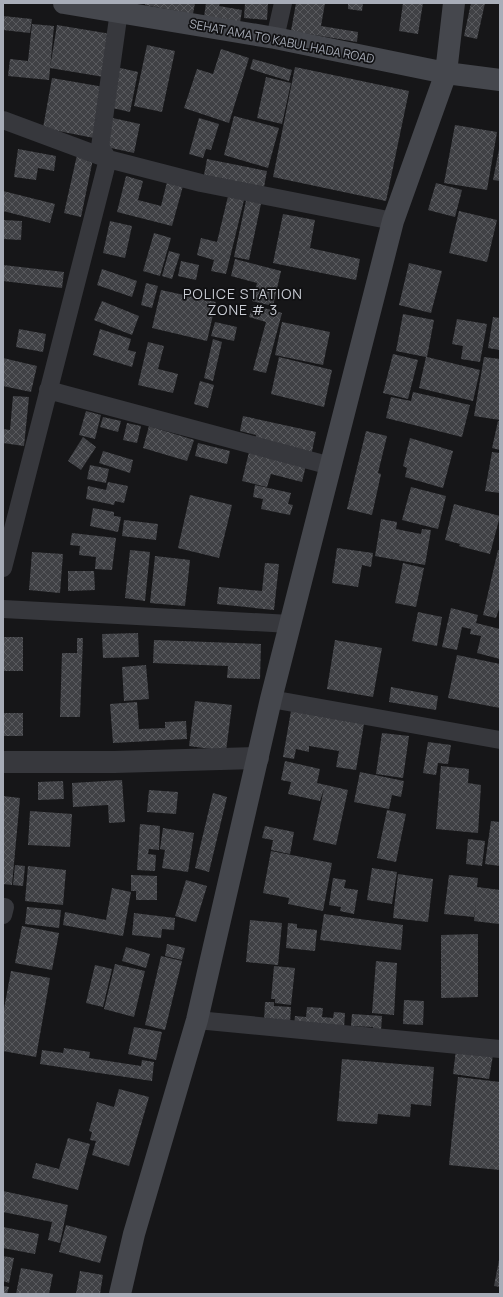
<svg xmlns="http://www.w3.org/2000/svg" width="503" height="1297" font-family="Manrope,sans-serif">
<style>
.building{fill:url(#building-cross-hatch)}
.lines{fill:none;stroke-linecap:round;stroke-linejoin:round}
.minor{stroke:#37383d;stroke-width:18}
.tertiary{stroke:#37383d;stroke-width:22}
.secondary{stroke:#45474d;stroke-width:22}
.labels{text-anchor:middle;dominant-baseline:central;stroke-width:3.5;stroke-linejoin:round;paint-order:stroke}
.street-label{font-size:12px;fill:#a8adb8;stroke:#111113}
.quarter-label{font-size:14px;letter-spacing:1px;fill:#c9ccd4;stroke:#111113}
</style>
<defs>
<pattern id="building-cross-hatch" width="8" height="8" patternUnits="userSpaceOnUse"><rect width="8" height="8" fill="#404145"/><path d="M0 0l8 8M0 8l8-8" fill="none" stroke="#595a5e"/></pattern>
</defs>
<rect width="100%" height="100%" fill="#161618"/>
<path class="building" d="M145,3H195L193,14L145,5Z
M206,3H220L219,6L242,10L240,23L204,17Z
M245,3H268L267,20L244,18Z
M296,3H325L321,26L358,32L357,42L291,31Z
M348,3H363L362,11L348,9Z
M403,3H423L418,34L399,31Z
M471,3H485L477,39L464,36Z
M3,16L32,19L30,33L3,30Z
M32,24L54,26L49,80L8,76L10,59L28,61Z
M57,25L111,34L104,77L50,68Z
M147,45L175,51L162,112L134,106Z
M221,49L249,58L229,123L184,108L197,69L213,74Z
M253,59L292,70L289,81L250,69Z
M116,67L138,72L130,112L108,107Z
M295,67L409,91L386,201L273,177Z
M266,77L291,83L282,124L257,118Z
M52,78L104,87L94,138L43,128Z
M234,116L279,128L268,168L224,155Z
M108,117L140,124L134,153L102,146Z
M199,118L219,124L211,150L206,149L203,158L189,154Z
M455,125L497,132L487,190L444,183Z
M18,149L56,156L54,171L38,168L36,180L14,177Z
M499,149H500V181L493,180Z
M77,155L93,159L81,217L64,213Z
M207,159L267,171L264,187L204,175Z
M126,176L143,181L138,200L161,206L167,182L183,186L172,226L117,212Z
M436,183L462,190L455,217L428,210Z
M3,191L55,204L50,223L3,211Z
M229,192L245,196L226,274L211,271L214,260L197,255L201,238L217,242Z
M247,196L262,199L249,260L234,257Z
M459,211L497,220L487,262L449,253Z
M283,214L315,220L310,248L360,259L356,280L273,263Z
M3,220L22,221L21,240L3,239Z
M110,221L132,226L125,258L103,253Z
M154,233L171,238L160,276L143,271Z
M169,251L180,254L172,279L162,276Z
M235,259L281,271L273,306L252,301L257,283L231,276Z
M181,261L199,265L196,280L178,276Z
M409,263L442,271L431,313L399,305Z
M3,265L64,272L62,288L3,281Z
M102,269L137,281L132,297L97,285Z
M146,283L158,286L152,308L141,305Z
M161,290L216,302L207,341L152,328Z
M102,301L139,316L132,335L94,320Z
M253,305L282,313L266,373L253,370L266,322L249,317Z
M403,314L434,320L427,357L480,370L473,401L419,388L426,357L396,351Z
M493,317L500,318V350L488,348Z
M457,319L487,324L480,362L461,359L463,346L452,344Z
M215,322L237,327L234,341L211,336Z
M282,322L330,332L323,365L275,355Z
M19,329L46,334L43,352L16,347Z
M100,329L131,339L128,350L136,352L132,367L93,355Z
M213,339L222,342L213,381L204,378Z
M148,342L164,346L158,369L178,374L173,393L138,385Z
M393,354L418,360L408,399L383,393Z
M279,357L332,370L324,407L271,394Z
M484,357L500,359V420L474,416Z
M3,358L37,366L31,392L3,386Z
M200,381L214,385L208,408L194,404Z
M413,392L470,405L462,437L386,418L391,397L411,401Z
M13,396L29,397L24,446L3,443V429L10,430Z
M86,411L101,415L95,439L79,435Z
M243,416L316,432L311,456L254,444L256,435L240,431Z
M103,417L121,421L118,432L100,427Z
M498,421L500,422V450L492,448Z
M127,423L141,426L137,443L123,440Z
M149,426L194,440L187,461L143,448Z
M366,431L387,436L378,473L381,474L372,515L347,509Z
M83,437L96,447L81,470L68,461Z
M410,438L453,451L443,488L405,477L407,468L403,466Z
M198,443L230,451L227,464L195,456Z
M103,451L133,460L130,473L99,463Z
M249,452L306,465L302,482L271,474L267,487L242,481Z
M492,452L500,453V493L485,491Z
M90,465L109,469L106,483L87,479Z
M108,482L128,486L124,503L115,501L114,505L86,499L88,486L106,490Z
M255,485L291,493L288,504L293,505L290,515L261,509L263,499L253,497Z
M411,487L446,496L438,529L402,520Z
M190,495L232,505L219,558L178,548Z
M454,504L500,516L490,554L459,546L460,544L445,540Z
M93,508L114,512V516L121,517L118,532L90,526Z
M381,519L397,522L396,529L421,534L422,529L431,530L425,565L375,556Z
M124,520L158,524L156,540L122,536Z
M72,533L116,538L112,570L95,569L96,557L79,555L80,546L70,545Z
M337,548L373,553L371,567L362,565L358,587L332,583Z
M130,550L150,552L145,601L125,598Z
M498,550H500V606L496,618L483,615Z
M32,552L63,554L60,593L29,590Z
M155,556L190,560L185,606L150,603Z
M265,563L279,564L274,610L217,604L219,587L262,591Z
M403,563L424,568L416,607L395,603Z
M68,571H94L95,590L68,591Z
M451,608L478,615L476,623L500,629V659L477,653L481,636L470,634L471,629L462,627L457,650L442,647Z
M418,612L442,617L437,646L412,641Z
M138,633L139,657L103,658L102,634Z
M3,637H23V671H3Z
M77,638H83L80,717H60L62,653H77Z
M154,640L261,644L260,679L227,678L228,666L153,663Z
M335,640L382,648L373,697L327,689Z
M457,655L500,664V708L448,698Z
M146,665L149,699L124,701L122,667Z
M391,687L438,696L436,710L389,702Z
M195,701L232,705L226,751L189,746Z
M137,702L139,729L165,728V722L186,721L187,739L113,743L110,704Z
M291,711L364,724L356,770L336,767L339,751L309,746V752L296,749L294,759L283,757Z
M3,713H23V736H3Z
M382,733L409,736L403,778L376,774Z
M428,742L451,745L448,764L438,763L436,775L423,773Z
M285,761L320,769L317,783L348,790L336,845L313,840L324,789L320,801L288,794L291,782L281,780Z
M441,766L469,769L468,783L481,785L478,833L436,829Z
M360,772L404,781L401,797L392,795L389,809L354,802Z
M122,780L125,822L109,823L108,805L73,807L72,783Z
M63,781L64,799L38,800V782Z
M149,790L178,792L176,814L147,812Z
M213,793L227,797L209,872L195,868Z
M3,796L20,798L12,885L3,884Z
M387,810L406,814L396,862L377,858Z
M30,811L72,814L70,847L28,845Z
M491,821L500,822V866L485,864Z
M140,824L160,826L159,850L149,849L148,854L156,855L155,871L137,870Z
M265,826L294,832L290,854L271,850L273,840L262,838Z
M163,828L194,833L188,872L162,868L165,850L160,849Z
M468,839L485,841L482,866L466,864Z
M271,851L332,863L323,911L288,904L289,898L263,893Z
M15,865L25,866L23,886L13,885Z
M28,866L66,870L63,905L25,901Z
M372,868L397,872L392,904L367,900Z
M398,874L433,879L428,922L393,918Z
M131,875L157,876V900H136V891H131Z
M449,875L478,878L477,887L500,890L499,924L474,921L476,901L474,917L444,914Z
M333,878L346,880L344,888L358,890L354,914L340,911L341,907L329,905Z
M186,880L207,886L196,922L175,916Z
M112,888L131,892L123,936L63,925L65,912L106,920Z
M27,907L61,910L59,928L25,924Z
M134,913L175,918L174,930L162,929L161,938L132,935Z
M324,914L403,925L401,950L320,940Z
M250,920L282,923L278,965L246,962Z
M288,923L297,924V928L317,930L315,951L286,948Z
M22,926L59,933L52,970L15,963Z
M478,934V997L441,998V935Z
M167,944L185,948L182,960L165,956Z
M126,947L150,954L146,968L122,961Z
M161,956L182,961L165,1030L145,1025Z
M376,961L397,963L394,1015L372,1013Z
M115,964L145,971L134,1017L104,1009Z
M95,965L112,969L103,1007L86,1003Z
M274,966L295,968L291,1005L275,1003V999H271Z
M11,971L50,978L36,1057L3,1051V1014Z
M404,1000L424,1001L423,1025L403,1024Z
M265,1002H274V1006L291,1007L290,1024L264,1023Z
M307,1007L323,1008L322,1017L333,1018L334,1012L345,1013L344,1028L294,1025L295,1016L306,1017Z
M352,1014L382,1016L381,1031H373V1027L351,1026Z
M134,1027L162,1032L156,1060L128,1054Z
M64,1048L90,1052L89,1058L141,1066L142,1060L154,1062L152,1081L40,1064L42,1050L63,1053Z
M456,1050L493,1055L489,1079L453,1074Z
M342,1059L434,1067L431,1106L411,1104L410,1117L378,1114L377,1124L337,1121Z
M458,1077L500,1082V1170L449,1165Z
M119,1089L149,1097L129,1166L92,1155L96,1141L90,1140L92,1132L89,1131L97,1102L114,1107Z
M68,1138L90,1144L78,1190L32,1178L36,1163L59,1169Z
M3,1191L68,1205L60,1243L48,1240L52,1222L3,1212Z
M66,1225L107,1236L100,1263L59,1252Z
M3,1227L39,1234L35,1254L3,1248Z
M3,1256L14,1258L9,1283L3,1281Z
M499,1260H500V1287L494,1286Z
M21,1268L53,1274L49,1294H16Z
M80,1271L103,1275L100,1294H76Z
M3,1286L9,1287L7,1294H3Z"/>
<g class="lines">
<path class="minor" d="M275,38L283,3
M3,120L108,159L201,183L393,221
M48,390L331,466
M3,568L108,159L100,147L119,11
M3,609L291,624
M271,699L500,740
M3,907H5L3,915
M197,1020L500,1049"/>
<path class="tertiary" d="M3,762H114L258,758"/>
<path class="secondary" d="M64,3L275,38L446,73L500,80
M120,1294L134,1234L197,1020L271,699L393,221L446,73L454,3"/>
</g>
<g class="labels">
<g class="street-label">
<text transform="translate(282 41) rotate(11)">SEHAT AMA TO KABUL HADA ROAD</text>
</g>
<g class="quarter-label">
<text x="243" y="293">POLICE STATION<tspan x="243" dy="16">ZONE # 3</tspan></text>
</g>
</g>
<rect width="503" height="1297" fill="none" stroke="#a8adb8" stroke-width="8"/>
</svg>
